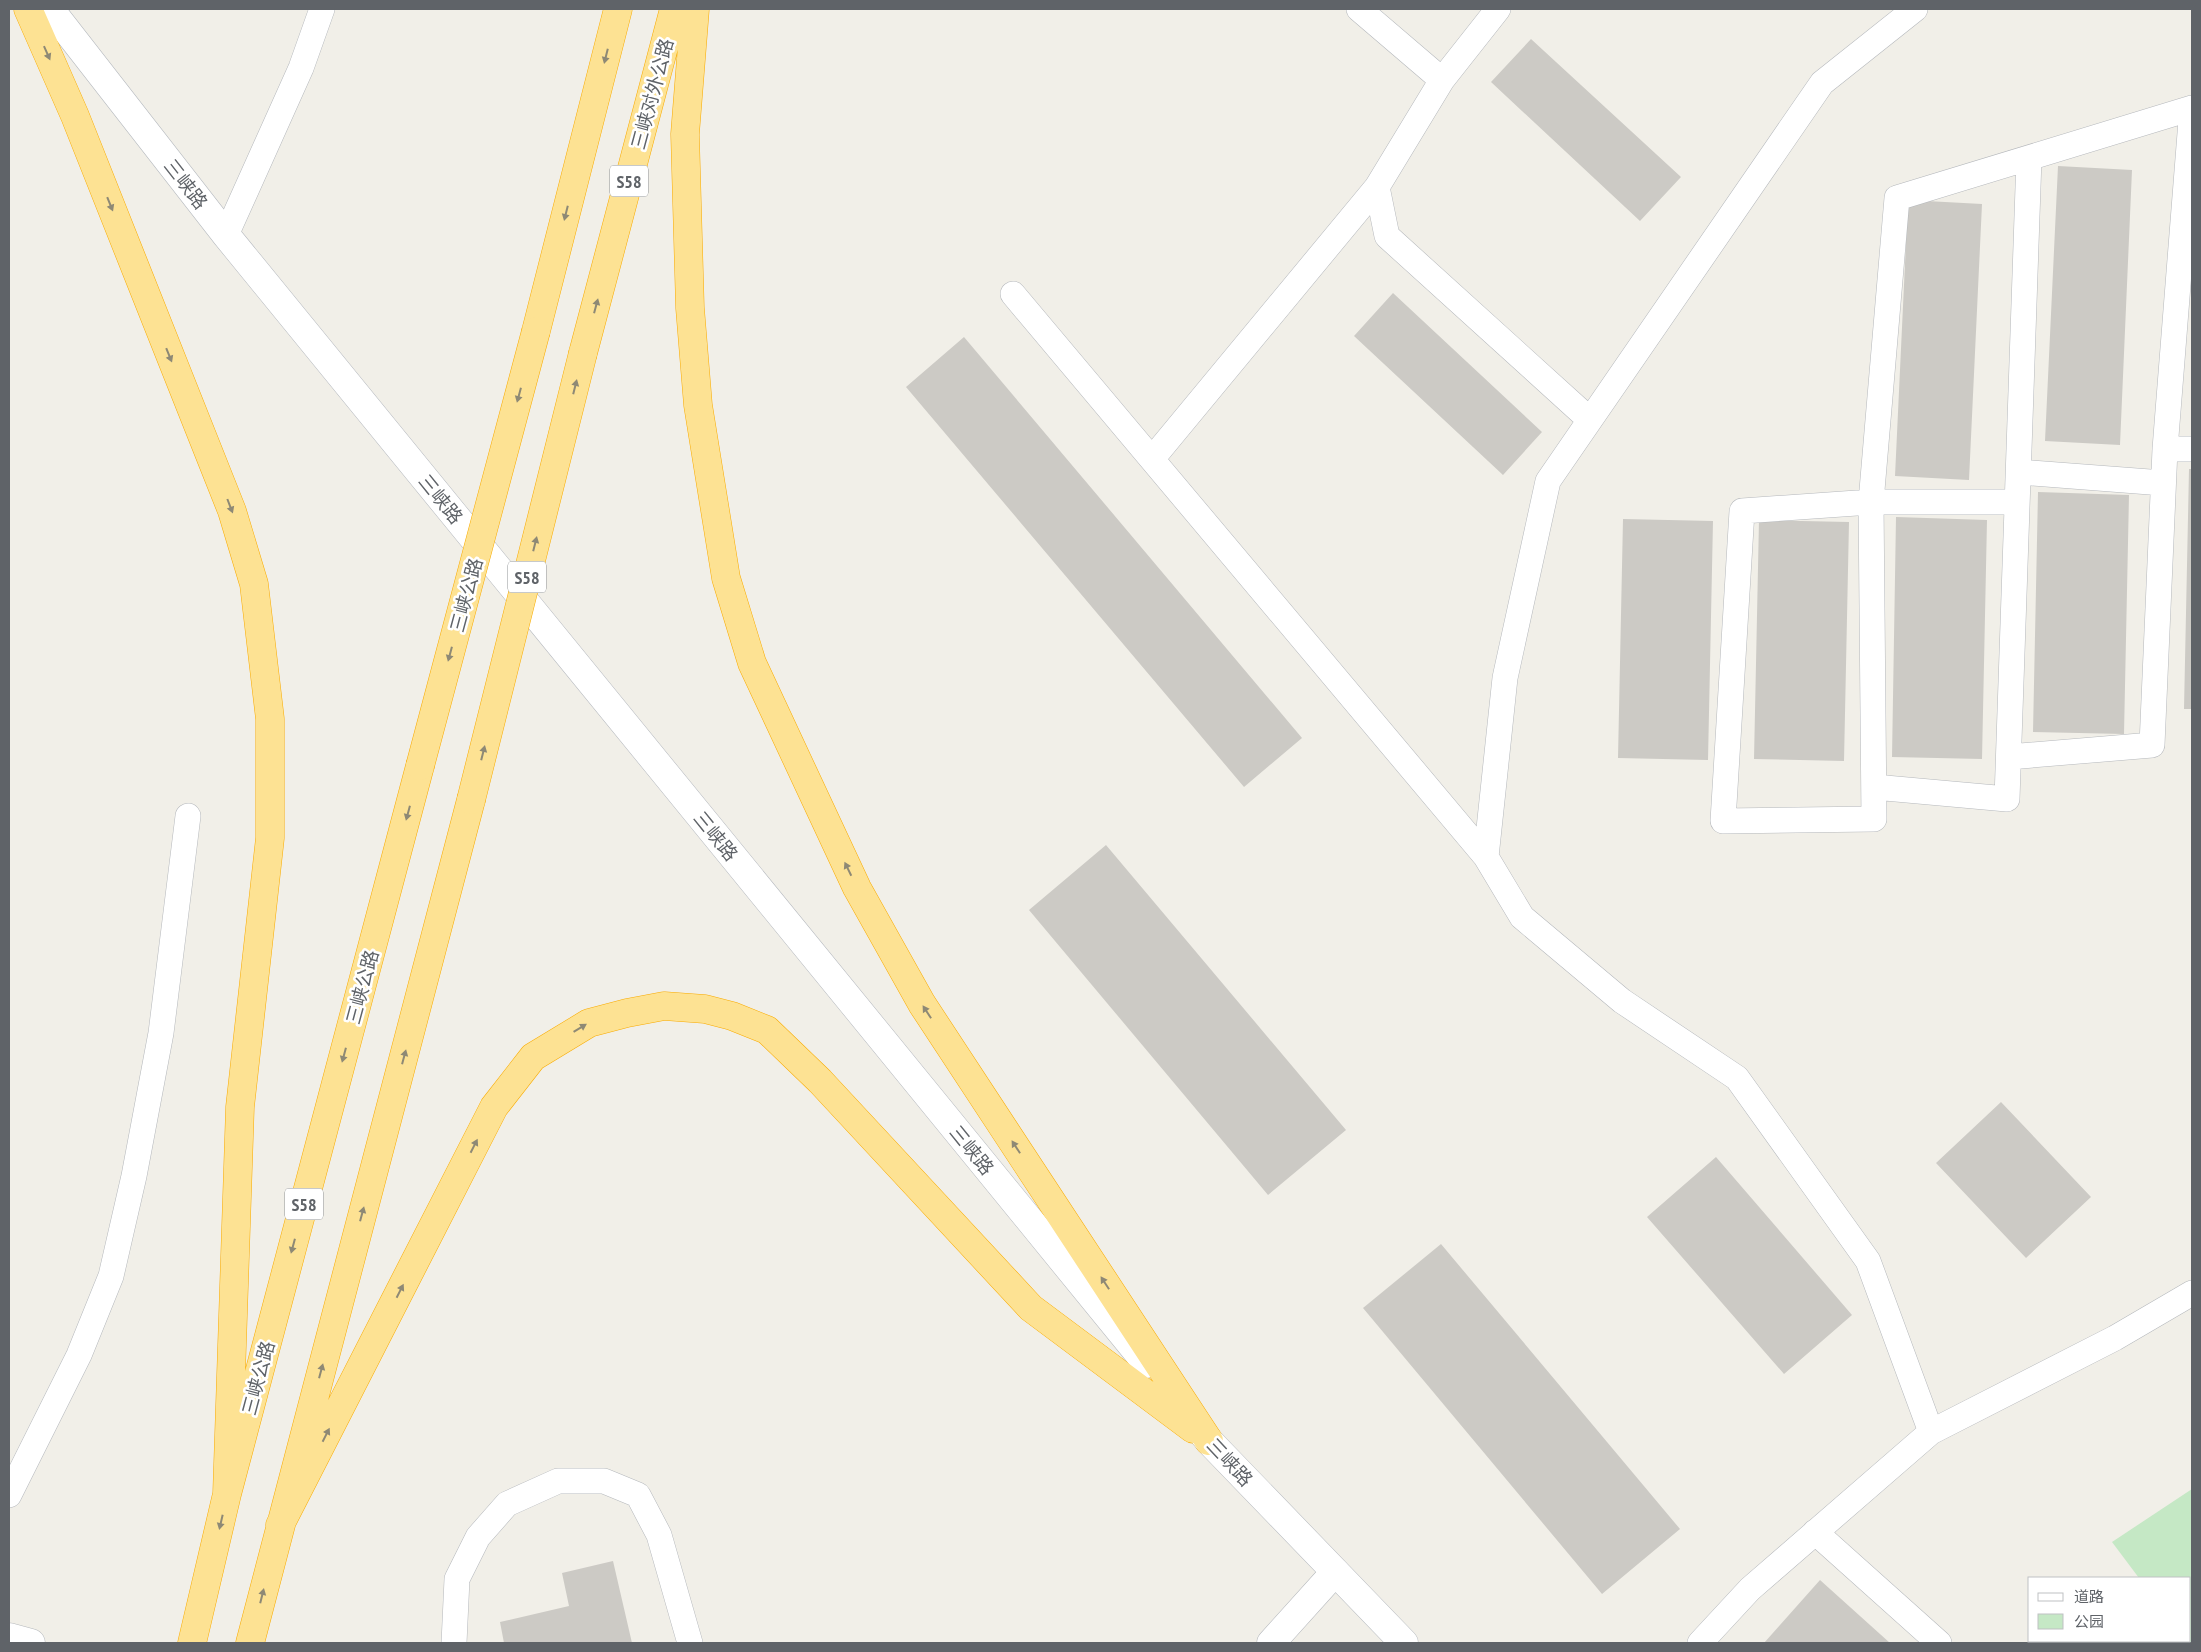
<svg xmlns="http://www.w3.org/2000/svg" width="2201" height="1652" font-family="'PT Sans Narrow','Noto Sans SC',sans-serif">
<style>
.green{fill:#c5e8c5}
.building{fill:#cccac5}
.lines{fill:none;stroke-linecap:round;stroke-linejoin:round}
.service-casing{stroke:#b5b8bc;stroke-width:26}
.minor-casing{stroke:#b5b8bc;stroke-width:29}
.secondary-casing{stroke:#b6babf;stroke-width:29}
.motorway-casing{stroke:#f9ab00;stroke-width:29}
.service{stroke:#fff;stroke-width:25}
.minor{stroke:#fff;stroke-width:28}
.secondary{stroke:#fff;stroke-width:28}
.motorway{stroke:#fde293;stroke-width:28}
.motorway-bridge-casing{stroke:#f9ab00;stroke-width:29;stroke-linecap:butt}
.motorway-bridge{stroke:#fde293;stroke-width:28}
.oneway{fill:#8e8975}
.labels{text-anchor:middle;dominant-baseline:central;stroke-width:5;stroke-linejoin:round;paint-order:stroke}
.shield{fill:#fff;stroke:#8f9295;stroke-width:1}
.shield-label{font-size:18px;font-weight:bold;fill:#5f6368}
.street-label{font-size:19px;fill:#5f6368;stroke:#fff}
</style>
<rect width="100%" height="100%" fill="#f1efe8"/>
<path class="green" d="M2192,1489V1643H2187L2185,1641H2190V1578H2139L2112,1542Z"/>
<path class="building" d="M1531,39L1681,177L1640,221L1491,82Z
M2058,166L2132,170L2120,445L2045,441Z
M1908,200L1982,204L1969,480L1895,476Z
M1393,293L1542,432L1503,475L1354,336Z
M964,337L1302,738L1244,787L906,387Z
M2189,469H2192V709H2184Z
M2038,492L2129,495L2124,734L2033,732Z
M1896,517L1987,520L1982,759L1892,757Z
M1623,519L1713,521L1708,760L1618,758Z
M1759,520L1849,522L1844,761L1754,759Z
M1106,845L1346,1130L1268,1195L1029,910Z
M2001,1102L2091,1197L2026,1258L1936,1163Z
M1716,1157L1852,1315L1784,1374L1647,1217Z
M1441,1244L1680,1529L1602,1594L1363,1308Z
M613,1561L632,1643H504L500,1622L569,1606L562,1573Z
M1820,1580L1890,1643H1764Z"/>
<g class="lines">
<g class="service-casing">
<path id="service" d="M1359,9L1442,80
M1498,9L1442,80L1377,187L1387,236L1590,420
M1915,9L1822,83L1548,481L1505,678L1486,857L1522,917L1622,1001L1737,1078L1868,1261L1931,1432
M226,235L301,68L322,9
M1013,294L1486,857
M2165,449H2192
M1152,459L1377,187
M2019,472L2163,483
M2017,502H1871L1742,511L1723,821L1874,819L1871,502L1897,198L2192,108
M2009,757L2152,745L2165,449L2192,108
M1874,787L2007,799L2029,158
M9,1495L79,1355L111,1276L134,1176L161,1033L188,816
M1815,1532L1939,1643
M454,1643L457,1579L478,1537L507,1504L558,1481H604L638,1495L659,1535L690,1643
M1700,1643L1750,1589L1931,1432L2115,1338L2192,1293"/>
</g>
<g class="minor-casing">
<path id="minor" d="M9,1637L31,1643
M1271,1643L1335,1572"/>
</g>
<g class="secondary-casing">
<path id="secondary" d="M50,9L226,235L1147,1364
M1194,1423L1209,1441L1404,1643"/>
</g>
<g class="motorway-casing">
<path id="motorway" d="M28,9L75,116L232,511L254,584L270,719V838L240,1107L227,1494
M695,9L685,134L690,308L698,405L726,578L752,663L857,888L922,1004L1209,1441
M536,331L618,9
M583,353L674,9
M280,1525L494,1107L533,1057L589,1023L627,1013L664,1006L705,1009L732,1016L767,1030L820,1081L1031,1308L1193,1429
M192,1643L227,1494L420,766
M250,1643L471,800"/>
</g>
<use href="#service" class="service"/>
<use href="#minor" class="minor"/>
<use href="#secondary" class="secondary"/>
<use href="#motorway" class="motorway"/>
<g class="motorway-bridge-casing">
<path id="motorway-bridge" d="M420,766L536,331
M471,800L583,353"/>
</g>
<use href="#motorway-bridge" class="motorway-bridge"/>
</g>
<defs><path id="oneway-solid" d="M-6-.8H1V-3.2L6.5 0L1 3.2V.8H-6Z" transform="scale(1.25)"/></defs>
<g class="oneway">
<use href="#oneway-solid" transform="translate(47 53) rotate(66)"/>
<use href="#oneway-solid" transform="translate(606 56) rotate(104)"/>
<use href="#oneway-solid" transform="translate(110 204) rotate(68)"/>
<use href="#oneway-solid" transform="translate(566 213) rotate(104)"/>
<use href="#oneway-solid" transform="translate(596 306) rotate(-75)"/>
<use href="#oneway-solid" transform="translate(169 355) rotate(68)"/>
<use href="#oneway-solid" transform="translate(575 387) rotate(-76)"/>
<use href="#oneway-solid" transform="translate(519 395) rotate(105)"/>
<use href="#oneway-solid" transform="translate(230 506) rotate(69)"/>
<use href="#oneway-solid" transform="translate(535 544) rotate(-76)"/>
<use href="#oneway-solid" transform="translate(450 654) rotate(105)"/>
<use href="#oneway-solid" transform="translate(483 753) rotate(-76)"/>
<use href="#oneway-solid" transform="translate(408 813) rotate(105)"/>
<use href="#oneway-solid" transform="translate(848 869) rotate(-116)"/>
<use href="#oneway-solid" transform="translate(927 1012) rotate(-123)"/>
<use href="#oneway-solid" transform="translate(580 1028) rotate(-31)"/>
<use href="#oneway-solid" transform="translate(344 1055) rotate(105)"/>
<use href="#oneway-solid" transform="translate(404 1057) rotate(-75)"/>
<use href="#oneway-solid" transform="translate(474 1146) rotate(-63)"/>
<use href="#oneway-solid" transform="translate(1016 1147) rotate(-123)"/>
<use href="#oneway-solid" transform="translate(362 1214) rotate(-75)"/>
<use href="#oneway-solid" transform="translate(293 1246) rotate(105)"/>
<use href="#oneway-solid" transform="translate(1105 1283) rotate(-123)"/>
<use href="#oneway-solid" transform="translate(400 1291) rotate(-63)"/>
<use href="#oneway-solid" transform="translate(321 1371) rotate(-75)"/>
<use href="#oneway-solid" transform="translate(326 1435) rotate(-63)"/>
<use href="#oneway-solid" transform="translate(221 1522) rotate(103)"/>
<use href="#oneway-solid" transform="translate(262 1596) rotate(-76)"/>
</g>
<g class="labels">
<g class="shield">
<rect x="610" y="165.5" width="38" height="31" rx="4"/>
<rect x="508" y="561.5" width="38" height="31" rx="4"/>
<rect x="285" y="1188.5" width="38" height="31" rx="4"/>
</g>
<g class="shield-label">
<text x="629" y="181">S58</text>
<text x="527" y="577">S58</text>
<text x="304" y="1204">S58</text>
</g>
<g class="street-label">
<text transform="translate(652 94) rotate(-75)">三峡对外公路</text>
<text transform="translate(186 184) rotate(52)">三峡路</text>
<text transform="translate(441 499) rotate(51)">三峡路</text>
<text transform="translate(466 595) rotate(-75)">三峡公路</text>
<text transform="translate(716 836) rotate(51)">三峡路</text>
<text transform="translate(362 987) rotate(-75)">三峡公路</text>
<text transform="translate(972 1150) rotate(51)">三峡路</text>
<text transform="translate(258 1378) rotate(-75)">三峡公路</text>
<text transform="translate(1230 1462) rotate(47)">三峡路</text>
</g>
</g>
<rect width="2201" height="1652" fill="none" stroke="#5f6368" stroke-width="20"/>
<rect x="2028" y="1577" width="162" height="65" fill="#ffffff" stroke="#bfc1c3"/>
<rect x="2038" y="1593" width="25" height="8" fill="#ffffff" stroke="#bfc1c3"/>
<text x="2074" y="1602" font-size="15" fill="#5f6368">道路</text>
<rect x="2038" y="1614" width="25" height="15" fill="#c5e8c5" stroke="#bfc1c3"/>
<text x="2074" y="1627" font-size="15" fill="#5f6368">公园</text>
</svg>
